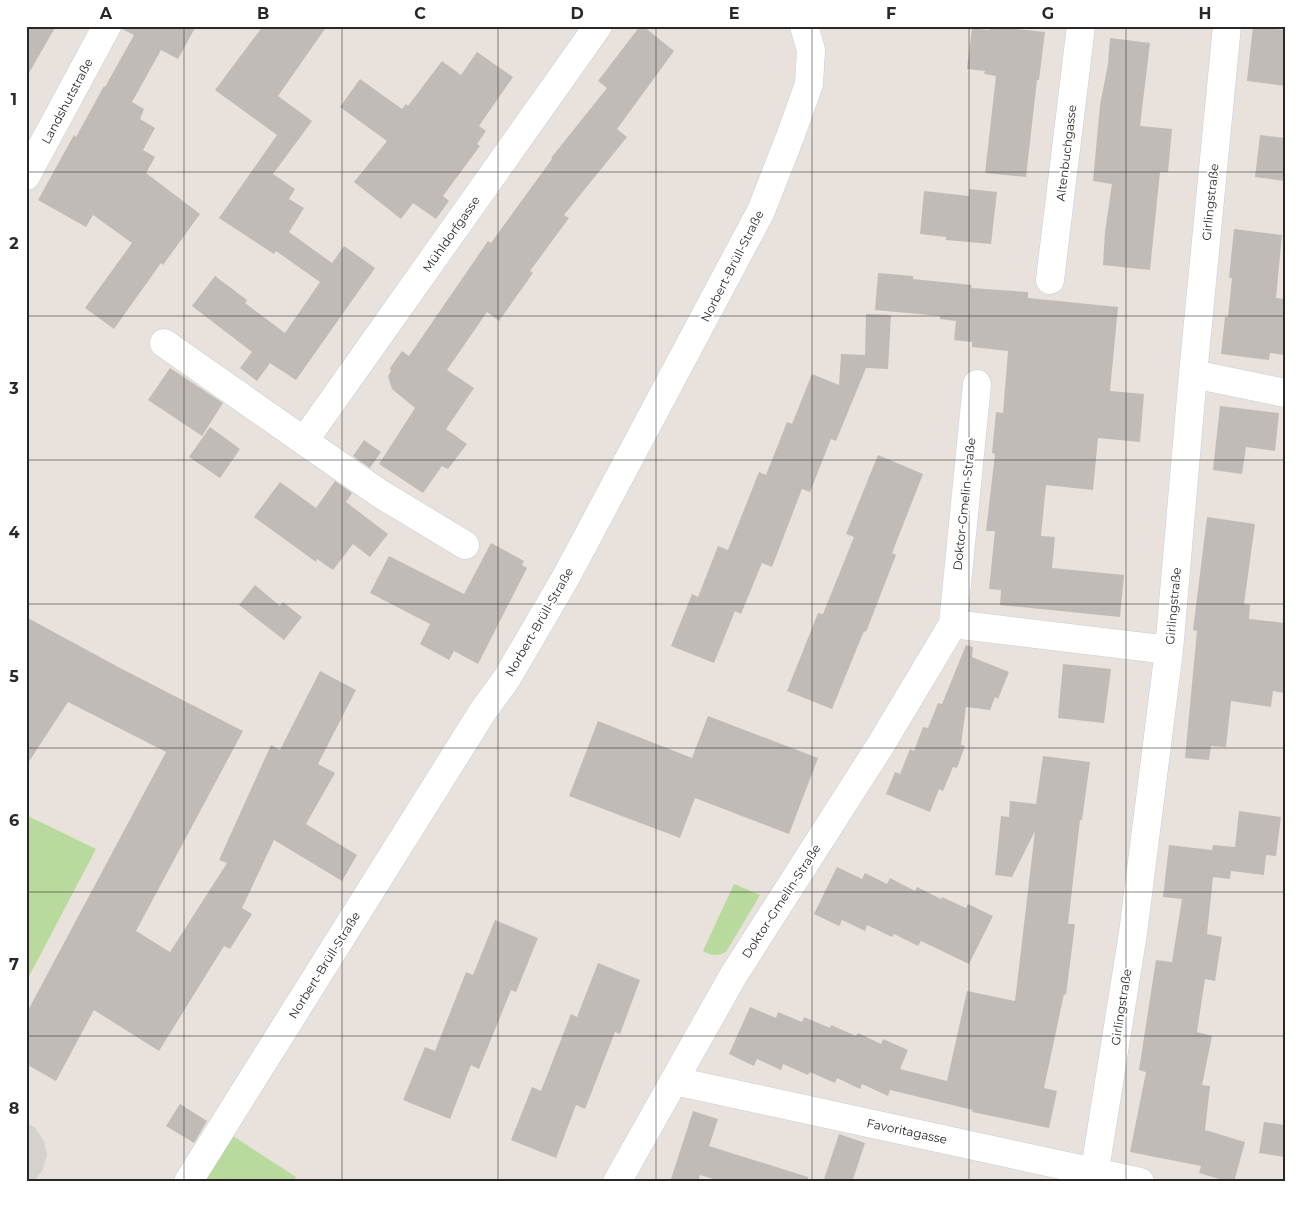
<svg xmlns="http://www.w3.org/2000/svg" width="1311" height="1208" font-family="Montserrat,sans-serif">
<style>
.green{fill:#b8da9c}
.plaza{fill:#d5d1cd}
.building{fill:#c1bbb7}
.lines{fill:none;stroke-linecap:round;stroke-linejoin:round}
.minor-casing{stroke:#c9ced8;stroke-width:29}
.minor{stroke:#fff;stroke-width:28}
.grid{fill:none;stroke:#282828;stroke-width:1;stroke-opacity:0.55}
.labels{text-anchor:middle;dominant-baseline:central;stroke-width:4;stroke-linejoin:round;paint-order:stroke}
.street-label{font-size:12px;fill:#282828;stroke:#fff}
.neatline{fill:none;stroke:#282828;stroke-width:2}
.grid-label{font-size:16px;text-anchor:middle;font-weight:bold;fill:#282828}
</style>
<rect width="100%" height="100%" fill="#e9e1db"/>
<path class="green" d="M28,816L96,849L26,982V819Z
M734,884L760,895L726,952C717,956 712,956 703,951Z
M233,1136L296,1177L292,1182H205Z"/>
<path class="plaza" d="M26,1122L36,1129L44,1141L47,1155L43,1169L34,1182H26Z"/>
<path class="building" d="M26,26H56L26,78Z
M123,26H196L178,59L161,50L132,102L144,109L140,119L155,128L143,150L155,157L146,173L200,214L163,265L161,263L114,329L85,308L132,243L93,215L86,227L38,200L74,135L76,137L104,86L105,87L134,35L122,29Z
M263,26H327L278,96L312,121L273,174L295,189L289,199L304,208L289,232L332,263L344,246L375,268L296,380L270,363L257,381L240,368L252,352L192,306L215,276L247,300L245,303L285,333L320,282L276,251L274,254L219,218L277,135L215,90Z
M640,26H643L674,51L617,129L627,137L564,215L569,218L530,271L533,273L499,321L487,312L447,370L474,388L446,429L467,444L448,469L442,466L423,493L379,464L415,408L392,389L388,376L391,371L390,368L402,351L409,356L488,241L491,243L552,159L551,158L607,88L598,81Z
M989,26L1045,32L1039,80H1037L1026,177L985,173L996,76L984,74L985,71L967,69L972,28L989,30Z
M1253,26L1285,30V86L1247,81Z
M1110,38L1150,43L1140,126L1172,129L1168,172H1160L1150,270L1103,265L1105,232L1112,184L1093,181L1100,105L1108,64Z
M477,52L513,77L479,126L486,131L477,144L480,146L443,196L449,201L436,219L413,203L401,219L354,182L387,141L340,107L360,79L402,109L406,104L408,106L442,61L461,75Z
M1260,135L1285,138V181L1255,177Z
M969,189L997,192L991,244L946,240V237L920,234L924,191L969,196Z
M1234,229L1282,235L1276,298L1285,299V355L1270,353L1269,360L1221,354L1225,317H1228L1232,278H1229Z
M878,273L913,276V279L972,285L971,288L1028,292V298L1118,307L1110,391L1144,394L1140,442L1098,438L1093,490L1046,485L1041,536L1055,537L1052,568L1124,575L1120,617L1000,605L1001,590L989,589L995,531H986L995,454L992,453L996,412L1003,413L1008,351L972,347V342L954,340L956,321L940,319V316L875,310Z
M866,314L891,315L888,369L866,368L836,441L831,439L810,492L802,489L772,567L762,563L741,614L735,611L714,663L671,646L692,594L698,597L718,546L728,550L759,472L766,475L787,422L792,424L812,374L839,385L841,354L865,355Z
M170,368L223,403L202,436L148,400Z
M1220,406L1279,413L1275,451L1246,447L1242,474L1213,470Z
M210,427L240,449L220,478L189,457Z
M364,440L381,452L370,468L353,456Z
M878,455L923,474L892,553L896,555L866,632L864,631L832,709L787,691L818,613L823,614L854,537L846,534Z
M335,481L352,493L346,502L388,534L370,557L353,544L333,570L317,559L316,562L254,517L280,482L316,508Z
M1207,517L1255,524L1244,604L1250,605L1249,619L1285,623V693L1273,691L1271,707L1231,701L1226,747L1211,746L1209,760L1185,758L1197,631L1193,630Z
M491,543L524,561L522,565L527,568L478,664L454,651L449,660L420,644L430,624L370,593L389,556L464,594Z
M255,585L280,606L283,602L302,617L284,640L239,605Z
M26,617L120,668L243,731L136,931L170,952L227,863L219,860L271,745L280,750L320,671L356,690L318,764L335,773L306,824L357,855L342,881L274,840L242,908L252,914L230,949L224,946L159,1051L94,1010L56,1081L26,1064V1014L166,752L68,702L26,766Z
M966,645L973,647L972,657L1009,672L998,699L995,697L990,710L966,707L961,745L965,746L957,768L953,767L943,791L939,789L930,812L886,794L895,772L900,774L910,749L914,751L923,727L928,728L938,703L942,704Z
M1063,664L1111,669L1104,723L1058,718Z
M708,716L818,758L789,834L695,798L680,838L569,796L598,721L692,758Z
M1043,756L1090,762L1082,820H1080L1068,924H1075L1066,995L1064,994L1044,1088L1057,1091L1049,1128L972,1112L973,1110L890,1090L888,1096L862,1084L860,1089L837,1078L835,1083L810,1072L808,1075L783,1064L781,1070L757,1059L754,1066L729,1054L750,1007L776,1018L778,1012L802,1022L804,1017L830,1028L831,1025L856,1036L858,1033L881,1044L883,1039L908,1050L900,1069L947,1081L967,991L1015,1001L1035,831L1012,877L995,875L1001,816L1009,817L1010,801L1036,804Z
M1239,811L1281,817L1276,856L1266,855L1264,875L1231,871L1230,879L1213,877L1207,934L1222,937L1215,981L1205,979L1197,1032L1212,1036L1202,1085L1210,1086L1205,1130L1245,1142L1234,1182H1229L1199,1173L1201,1166L1130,1152L1146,1072L1139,1070L1156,960L1172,962L1182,899L1163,897L1169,845L1212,850L1213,845L1235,847Z
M837,867L862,879L865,873L887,884L890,878L915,891L917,887L941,899L942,897L966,908L968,904L993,916L969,964L921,941L918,946L894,934L892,937L867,925L865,931L842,920L839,926L814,914Z
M495,920L538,938L516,992L511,990L479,1069L471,1065L450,1119L403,1100L425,1047L435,1051L466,972L473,975Z
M598,963L640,980L620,1034L615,1032L585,1109L576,1105L556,1158L511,1140L532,1087L541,1091L571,1014L577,1017Z
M180,1104L207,1121L194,1143L166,1126Z
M693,1111L718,1119L709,1146L808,1177V1182H723L700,1175L698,1182H670Z
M1264,1122L1285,1125V1157L1259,1153Z
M839,1134L865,1143L852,1182H823Z"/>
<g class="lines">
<g class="minor-casing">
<path id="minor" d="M26,176L107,26
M1050,280L1081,26
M164,343L304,441
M1193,374L1285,393
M465,545L379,493L304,441L598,26
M953,624L1169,650
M675,1081L1140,1182
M188,1182L483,711L507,678L566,577L761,211L790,137L809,84L811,50L804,26
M617,1182L733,976L880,746L953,624L977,384
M1093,1182L1133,933L1169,650L1193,374L1227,26"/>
</g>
<use href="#minor" class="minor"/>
</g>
<path class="grid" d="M184,26V1182M342,26V1182M498,26V1182M656,26V1182M812,26V1182M969,26V1182M1126,26V1182M26,172H1285M26,316H1285M26,460H1285M26,604H1285M26,748H1285M26,892H1285M26,1036H1285"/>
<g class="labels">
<g class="street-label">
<text transform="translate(67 101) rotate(-62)">Landshutstraße</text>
<text transform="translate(1066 153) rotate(-83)">Altenbuchgasse</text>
<text transform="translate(1210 202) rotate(-84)">Girlingstraße</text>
<text transform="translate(451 234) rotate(-55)">Mühldorfgasse</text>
<text transform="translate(732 266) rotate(-63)">Norbert-Brüll-Straße</text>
<text transform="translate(964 504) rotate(-84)">Doktor-Gmelin-Straße</text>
<text transform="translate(1173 606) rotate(-85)">Girlingstraße</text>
<text transform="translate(539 622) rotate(-60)">Norbert-Brüll-Straße</text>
<text transform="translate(781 901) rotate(-57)">Doktor-Gmelin-Straße</text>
<text transform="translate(324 965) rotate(-58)">Norbert-Brüll-Straße</text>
<text transform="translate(1121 1007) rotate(-81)">Girlingstraße</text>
<text transform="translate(907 1131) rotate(12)">Favoritagasse</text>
</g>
</g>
<rect width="1311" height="1208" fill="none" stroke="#ffffff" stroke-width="55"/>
<rect x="28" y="28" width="1256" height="1152" class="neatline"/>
<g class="grid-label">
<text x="106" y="19">A</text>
<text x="263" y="19">B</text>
<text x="420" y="19">C</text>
<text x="577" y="19">D</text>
<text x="734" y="19">E</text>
<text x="891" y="19">F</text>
<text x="1048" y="19">G</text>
<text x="1205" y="19">H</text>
<text x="14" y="105">1</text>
<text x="14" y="249">2</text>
<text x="14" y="394">3</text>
<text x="14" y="538">4</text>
<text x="14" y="682">5</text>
<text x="14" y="826">6</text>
<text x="14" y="970">7</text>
<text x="14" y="1114">8</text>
</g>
</svg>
